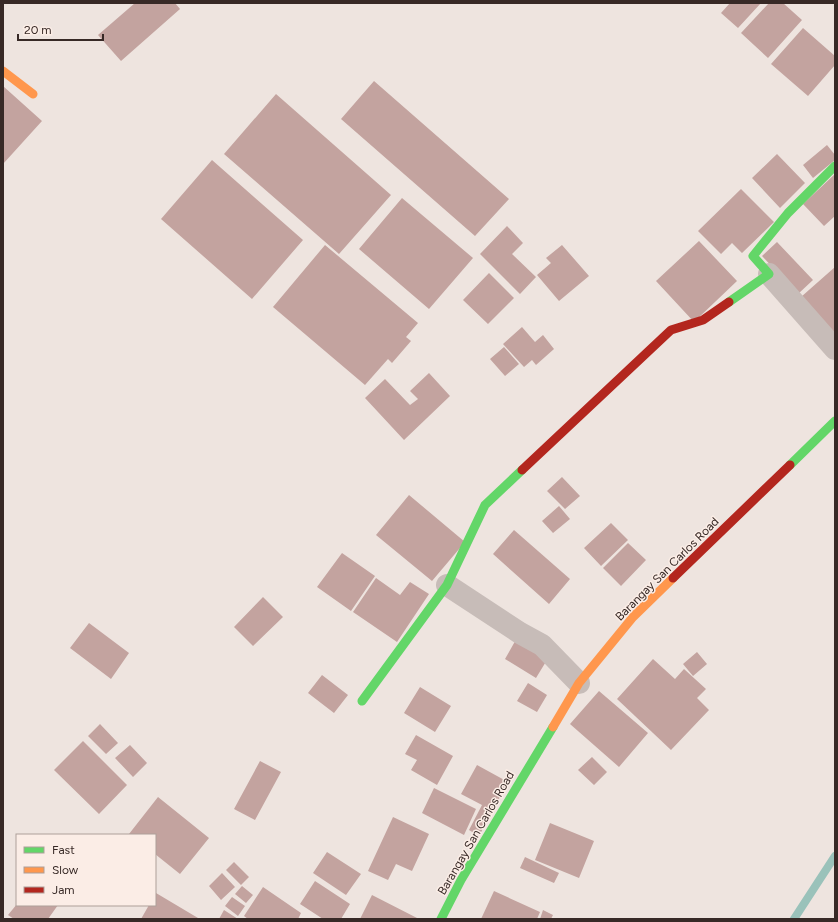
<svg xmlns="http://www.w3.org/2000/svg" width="838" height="922" font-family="Figtree,sans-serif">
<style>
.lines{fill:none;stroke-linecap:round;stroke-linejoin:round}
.stream{stroke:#9ac2ba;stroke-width:8}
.building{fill:#c3a39f}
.street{stroke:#c7bcb8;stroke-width:22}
.fast{stroke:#63d668;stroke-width:9}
.slow{stroke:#ff974d;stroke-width:9}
.jam{stroke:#b3261e;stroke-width:9}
.labels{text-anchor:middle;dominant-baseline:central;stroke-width:3;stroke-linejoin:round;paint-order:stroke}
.street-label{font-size:12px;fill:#372926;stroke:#fbede6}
</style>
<rect width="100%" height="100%" fill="#eee4df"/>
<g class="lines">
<path class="stream" d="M794,919L835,856"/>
</g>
<path class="building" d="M135,3H175L180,9L121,61L98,35Z
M730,3H761L738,28L721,13Z
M769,3H783L802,20L768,58L741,33Z
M803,28L835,56V65L808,96L771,64Z
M374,81L509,199L475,236L341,119Z
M3,86L42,121L3,164Z
M276,94L391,195L339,254L224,154Z
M827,145L835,155V160L813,178L803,165Z
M777,154L805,183L780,208L752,178Z
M212,160L303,240L252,299L161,219Z
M835,174V216L824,226L803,204Z
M741,189L774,222L742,253L732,243L721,254L698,231Z
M402,198L473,258L429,309L359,249Z
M507,226L523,243L512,254L536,277L520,294L480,254Z
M699,241L737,281L694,322L656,281Z
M777,242L813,280L798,294L762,256Z
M325,245L418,323L406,337L411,341L392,363L388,359L365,385L273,307Z
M562,245L589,276L559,301L537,275L551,263L546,258Z
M835,267V335L801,297Z
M489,273L514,298L488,324L463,300Z
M522,327L535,342L543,335L554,349L536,365L532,360L524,367L503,344Z
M504,347L519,364L505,376L490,359Z
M429,373L450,396L404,440L365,398L385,379L410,405L418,399L410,391Z
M562,477L580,496L565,509L547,491Z
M409,495L465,542L432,581L376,535Z
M559,506L570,519L553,533L542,521Z
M611,523L628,540L601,566L584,548Z
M514,530L570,579L549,604L493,554Z
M628,543L646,560L621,586L603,568Z
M342,553L375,576L351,611L317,587Z
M376,578L400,595L410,582L429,594L397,642L353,612Z
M263,597L283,617L253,646L234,627Z
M89,623L129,653L111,679L70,648Z
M518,636L550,655L536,678L505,659Z
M697,652L707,664L693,676L683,664Z
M653,659L675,679L684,669L706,689L697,698L709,710L671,750L617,699Z
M322,675L348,695L334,713L308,693Z
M528,683L547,695L537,712L517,701Z
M420,687L451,706L435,732L404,713Z
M599,691L648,733L619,767L570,724Z
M100,724L118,743L106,754L88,736Z
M416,735L453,756L437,785L411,770L417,760L405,754Z
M83,741L127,785L99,814L54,770Z
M130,745L147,763L133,777L115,758Z
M592,757L607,772L594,785L578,770Z
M260,761L281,772L255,820L234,809Z
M477,765L508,782L479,836L469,830L482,805L461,794Z
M434,788L476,809L464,835L422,813Z
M158,797L209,838L180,874L155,854V835L129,834Z
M393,817L429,834L412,871L396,864L388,880L368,871Z
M550,823L594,841L579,878L535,860Z
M327,852L361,874L346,895L313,873Z
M525,857L559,873L554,883L520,868Z
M234,862L249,877L241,885L226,870Z
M222,873L235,887L221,900L209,886Z
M315,881L350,904L341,919H323L300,904Z
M242,886L253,895L246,903L235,894Z
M263,887L301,913L298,919H248L244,916Z
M494,891L540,912L537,919H481Z
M156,893L198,918L197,919H141L149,905H155Z
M372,895L419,919H360Z
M232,897L245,906L238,916L225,906Z
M17,904V905H58L48,919H14L8,915Z
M224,910L238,919H219Z
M543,910L553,915L551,919H540Z"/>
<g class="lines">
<path class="street" d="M769,274L835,349
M447,585L520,633L542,645L579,683"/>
<path class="fast" d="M729,302L769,274L753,256L788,213L835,166
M790,465L835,421
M362,701L447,585L485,505L522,470
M441,919L461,880L553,727"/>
<path class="slow" d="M3,71L33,94
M553,727L579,683L633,617L673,578"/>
<path class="jam" d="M522,470L671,330L703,320L729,302
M673,578L790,465"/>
</g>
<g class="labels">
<g class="street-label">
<text transform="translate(667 569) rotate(-45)">Barangay San Carlos Road</text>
<text transform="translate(476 833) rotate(-60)">Barangay San Carlos Road</text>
</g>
</g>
<rect width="838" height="922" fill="none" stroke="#372926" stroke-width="8"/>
<rect x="16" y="834" width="140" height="72" fill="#fbede6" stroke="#ad9f99"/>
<rect x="24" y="847" width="20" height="6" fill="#63d668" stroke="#ad9f99"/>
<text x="52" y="854" font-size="12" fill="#372926">Fast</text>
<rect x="24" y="867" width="20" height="6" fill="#ff974d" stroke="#ad9f99"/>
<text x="52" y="874" font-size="12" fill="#372926">Slow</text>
<rect x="24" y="887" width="20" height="6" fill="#b3261e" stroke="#ad9f99"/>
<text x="52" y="894" font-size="12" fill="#372926">Jam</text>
<path d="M18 34v6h85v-6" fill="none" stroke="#372926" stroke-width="2"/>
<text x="24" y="34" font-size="12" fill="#372926" stroke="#fbede6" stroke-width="3" paint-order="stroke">20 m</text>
</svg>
